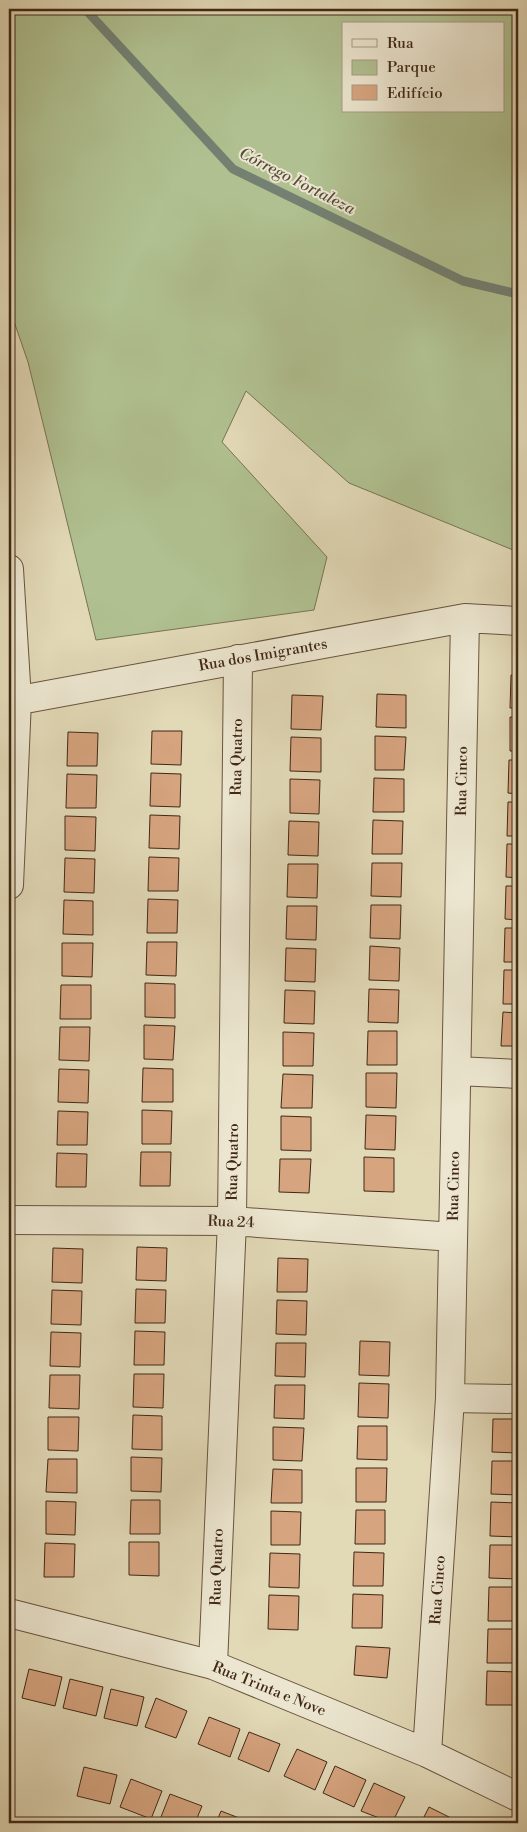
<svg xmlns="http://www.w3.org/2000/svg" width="527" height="1832" font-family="'Libre Bodoni',serif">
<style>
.green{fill:#b0c090;stroke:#787453;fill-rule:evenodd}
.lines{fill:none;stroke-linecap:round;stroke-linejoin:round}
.stream{stroke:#738072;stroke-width:9}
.building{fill:#d6a47f;stroke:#412816}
.minor-casing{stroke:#69543e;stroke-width:30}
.minor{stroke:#ece6d0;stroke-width:28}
.labels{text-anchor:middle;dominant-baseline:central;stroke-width:4;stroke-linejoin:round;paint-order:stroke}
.street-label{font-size:15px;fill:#412816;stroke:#ece6d0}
.water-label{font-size:16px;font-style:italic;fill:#564c3c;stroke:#ece6d0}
</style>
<rect width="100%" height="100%" fill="#e2d9b7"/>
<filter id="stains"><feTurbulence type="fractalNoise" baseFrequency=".004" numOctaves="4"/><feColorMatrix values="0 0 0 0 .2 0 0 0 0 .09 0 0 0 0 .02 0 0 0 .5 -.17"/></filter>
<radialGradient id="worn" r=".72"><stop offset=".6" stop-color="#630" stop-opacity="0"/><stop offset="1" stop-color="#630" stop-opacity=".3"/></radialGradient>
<path class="green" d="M9,9H518V552L349,483L246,391L222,442L327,557L314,610L96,640L28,362L9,307ZM343,24H503V111H343Z"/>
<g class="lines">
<path class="stream" d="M85,9L233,169L463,281L518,294"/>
</g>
<path class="building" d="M511,675H518V708H510Z
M377,694L406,695V728L376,727Z
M292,695L323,696L321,730L291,729Z
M510,717L518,718V751H510Z
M152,731H182L181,765L151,764Z
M68,732L98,733L97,766H67Z
M375,736L406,737L404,770H375Z
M291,737L321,738V772L290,771Z
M509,760H518V794L508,793Z
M151,773L181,774L180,807L150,806Z
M67,774L97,775L96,808H66Z
M374,778L404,779V812H373Z
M290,779L320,780L319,814L290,813Z
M508,802H518V836H507Z
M150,815L180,816L179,849L149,848Z
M65,816L96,817L95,851L65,850Z
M373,820L403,821L402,854H372Z
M289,821L319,822L318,856L288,855Z
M507,844H518V878L506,877Z
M149,857L179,858L178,891H148Z
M65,858L95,859L94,893L64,892Z
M372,863H402L401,897L371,896Z
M288,864H318L317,898L287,897Z
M506,886H518V920L505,919Z
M148,899L178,900L177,933H147Z
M64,900L93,901V935L63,934Z
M371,905H401L400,939L370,938Z
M287,906H317L316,940L286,939Z
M505,928H518V962H504Z
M147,942H177L176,976L146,975Z
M62,943H93L92,977L62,976Z
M370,946L400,948L399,981L369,980Z
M286,948L316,949L315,982L285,981Z
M504,970H518V1004H503Z
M145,983L175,984V1018L145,1017Z
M61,985H91V1019H60Z
M369,989L399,990L398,1023L368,1022Z
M285,990L315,991L314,1024L284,1023Z
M503,1012L518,1013V1046H501Z
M144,1025L175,1026L173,1060L144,1059Z
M60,1027H90L89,1061L59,1060Z
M368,1031H397V1065H367Z
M283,1032L314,1033L313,1066H283Z
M143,1068L173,1069V1102H142Z
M59,1069L89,1070L88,1103L58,1102Z
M366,1073H397L396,1108L366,1107Z
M283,1074L313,1075L312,1108H281Z
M142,1110L172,1111L171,1144H142Z
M58,1111L88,1112L87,1145H57Z
M366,1115L396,1116L395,1150L365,1149Z
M281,1116L311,1117V1151L281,1150Z
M141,1152H171L170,1186H140Z
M57,1153L87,1154L86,1187H56Z
M364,1157L394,1158V1192L364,1191Z
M280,1159H311L309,1193L279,1192Z
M137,1247L167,1248L166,1281L136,1280Z
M53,1248L83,1249L82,1283L52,1282Z
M278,1258L308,1259L307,1292H277Z
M136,1289L166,1290L165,1323H135Z
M52,1290L82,1291L81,1325L51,1324Z
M277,1300L307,1301L306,1335L276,1334Z
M135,1331L165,1332L164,1365H134Z
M51,1332L81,1333L80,1367L50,1366Z
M360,1341L390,1342L389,1376L359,1375Z
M276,1343H306L305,1377L275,1376Z
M134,1374H164L163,1408L133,1407Z
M50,1375H80L79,1409L49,1408Z
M359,1383L389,1384L388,1418L358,1417Z
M275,1385H305L304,1419L274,1418Z
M133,1415L162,1416V1450L132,1449Z
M48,1417H79L78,1451L48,1450Z
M493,1419H518V1453L492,1452Z
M358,1426H387V1460L357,1459Z
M273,1427L304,1428L302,1461L273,1460Z
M131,1457L162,1458L161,1492L131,1491Z
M48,1459H77V1493L46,1492Z
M492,1461H518V1495L491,1494Z
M356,1468H387L386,1502H356Z
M273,1469L302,1470V1503H271Z
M131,1500H160V1534H130Z
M46,1501L76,1502L75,1535L46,1534Z
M491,1502L518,1503V1537L490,1536Z
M356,1510H385V1544H355Z
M271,1511L301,1512L300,1545H271Z
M129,1542H159V1576L129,1575Z
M45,1543L75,1544L74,1577H44Z
M490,1545H518V1579L489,1578Z
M354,1552L384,1553L383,1586H353Z
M270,1553L300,1554L299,1588L269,1587Z
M489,1587H518V1621H488Z
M353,1594L383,1595L382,1628H352Z
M269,1595L299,1596L298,1630L268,1629Z
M488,1629H518L517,1663H487Z
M356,1646L390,1648L387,1678L354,1675Z
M29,1669L62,1677L55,1706L22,1698Z
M487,1671L517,1672L516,1705H486Z
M70,1679L103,1687L96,1716L63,1708Z
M111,1689L144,1697L137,1726L104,1718Z
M156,1698L187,1711L176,1738L145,1727Z
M209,1717L240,1729L230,1757L198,1744Z
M249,1732L280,1744L269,1772L238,1759Z
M297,1749L327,1762L315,1790L284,1776Z
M335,1766L366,1780L354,1807L323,1793Z
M84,1767L117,1775L110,1804L77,1796Z
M131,1779L162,1791L151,1819L120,1807Z
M374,1783L405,1797L392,1823L361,1811Z
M170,1794L202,1806L195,1823L159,1822Z
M429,1807L459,1822L458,1823H421Z
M221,1811L252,1823H216Z"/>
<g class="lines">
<g class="minor-casing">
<path id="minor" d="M9,569L17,700L9,885
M9,702L465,618L518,621
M457,1071L518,1074
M9,1220L232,1221L453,1237
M450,1398L518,1399
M9,1613L213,1665L427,1753L518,1797
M213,1665L232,1221L238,659
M427,1753L450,1398L465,618"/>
</g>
<use href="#minor" class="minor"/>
</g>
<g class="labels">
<g class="street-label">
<text transform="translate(263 655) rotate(-10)">Rua dos Imigrantes</text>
<text transform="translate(237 757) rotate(-89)">Rua Quatro</text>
<text transform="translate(462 781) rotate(-89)">Rua Cinco</text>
<text transform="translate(233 1162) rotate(-89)">Rua Quatro</text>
<text transform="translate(454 1186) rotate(-89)">Rua Cinco</text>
<text transform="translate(231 1222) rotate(2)">Rua 24</text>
<text transform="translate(217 1567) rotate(-88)">Rua Quatro</text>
<text transform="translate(438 1590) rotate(-86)">Rua Cinco</text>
<text transform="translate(269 1689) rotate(22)">Rua Trinta e Nove</text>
</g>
<g class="water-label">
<text transform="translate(297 181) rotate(27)">Córrego Fortaleza</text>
</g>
</g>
<rect width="527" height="1832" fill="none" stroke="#e2d9b7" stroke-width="30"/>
<rect x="10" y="10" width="507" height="1812" fill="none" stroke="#412816" stroke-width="2.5"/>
<rect x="15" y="15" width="497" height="1802" fill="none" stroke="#412816"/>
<rect x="342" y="22" width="162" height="90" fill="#ece6d0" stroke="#a89a86"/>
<rect x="352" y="39" width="25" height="8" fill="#ece6d0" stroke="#a89a86"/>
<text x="387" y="48" font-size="15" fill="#412816">Rua</text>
<rect x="352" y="60" width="25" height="15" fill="#b0c090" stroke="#a89a86"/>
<text x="387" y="72" font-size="15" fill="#412816">Parque</text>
<rect x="352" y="85" width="25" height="15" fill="#d6a47f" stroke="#a89a86"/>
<text x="387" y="98" font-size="15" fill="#412816">Edifício</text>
<rect width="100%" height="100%" filter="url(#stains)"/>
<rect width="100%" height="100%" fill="url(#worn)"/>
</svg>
